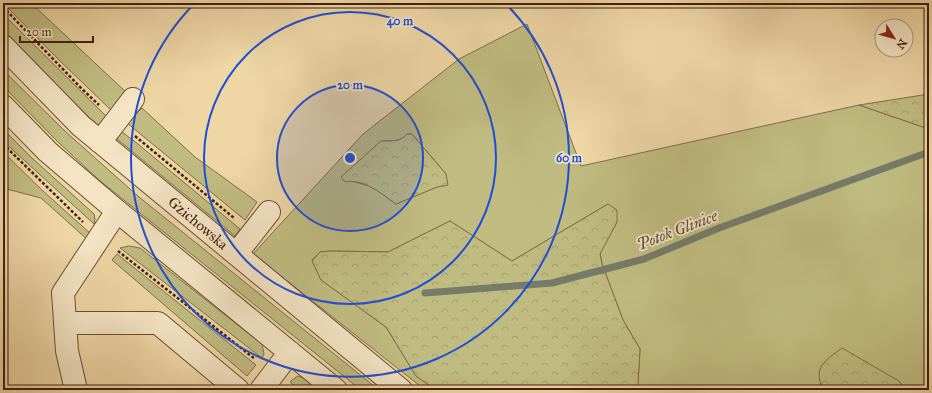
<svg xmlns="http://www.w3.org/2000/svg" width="932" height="393" font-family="'IM FELL Great Primer',serif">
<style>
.green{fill:#c0bc81;stroke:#806e48;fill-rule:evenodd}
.forest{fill:url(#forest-crowns);stroke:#806e48}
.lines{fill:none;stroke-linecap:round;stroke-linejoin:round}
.stream{stroke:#767b6a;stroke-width:7}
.minor-casing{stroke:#6c4d34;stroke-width:24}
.path{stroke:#411f0e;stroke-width:2.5;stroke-dasharray:3 2;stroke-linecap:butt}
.minor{stroke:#f4e4c4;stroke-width:22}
.ring{fill:none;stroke:#1d4ed8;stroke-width:2}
.labels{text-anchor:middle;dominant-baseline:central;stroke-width:3.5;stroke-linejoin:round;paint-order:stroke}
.street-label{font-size:15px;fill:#411f0e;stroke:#f4e4c4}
.water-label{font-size:16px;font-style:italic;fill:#5b4d3c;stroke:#f4e4c4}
.centre{fill:#1d4ed8;stroke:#f4e4c4;stroke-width:2}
.ring-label{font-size:12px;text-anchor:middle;font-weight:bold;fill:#1d4ed8;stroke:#f4e4c4;stroke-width:3.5;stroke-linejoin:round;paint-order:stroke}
</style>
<defs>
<pattern id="forest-crowns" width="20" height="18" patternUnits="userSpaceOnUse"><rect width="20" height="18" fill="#c0bc81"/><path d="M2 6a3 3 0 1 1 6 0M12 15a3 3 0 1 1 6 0" fill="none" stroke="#a6a16e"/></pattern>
</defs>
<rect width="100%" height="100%" fill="#eed6a5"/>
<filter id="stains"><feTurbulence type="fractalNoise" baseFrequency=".005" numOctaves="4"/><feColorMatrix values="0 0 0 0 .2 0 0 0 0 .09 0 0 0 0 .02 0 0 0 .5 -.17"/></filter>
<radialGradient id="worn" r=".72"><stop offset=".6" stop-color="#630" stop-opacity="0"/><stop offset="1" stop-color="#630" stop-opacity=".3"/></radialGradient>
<path class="green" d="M3,3H13L17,8L32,4L128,94L113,112L58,59Z
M3,14L108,118L98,125L67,98L3,31Z
M527,24L581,166L859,105L923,127L929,128V390H906L899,381L820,383L824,390H640L638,384L640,349L623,320L602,264L600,253L617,222L608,204L512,261L450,221L388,252L331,251L320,252L312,260L321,280L386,327L416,376L436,390H425L253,254L363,134L459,59ZM407,134H412L446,174L447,185L437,187L396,204L373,187L351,181L381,141C390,141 401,142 407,134Z
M3,70L67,133L139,197L379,390H361L99,180L57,141L3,86Z
M142,108L195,157L257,202L245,220L127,123Z
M3,129L32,158L94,214L95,219L94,224L3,141Z
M118,129L138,144L240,229L235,236L117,139Z
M3,152L43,191L91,234L89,241L41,198L3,188Z
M129,246L140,248L262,344L264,354L262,358L120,248Z
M117,254L256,365L247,376L112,260Z
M298,376L303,378L319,390H299L290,382L292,380Z"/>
<path class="forest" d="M929,94V128L923,127L859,105Z
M407,134H412L446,174L448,185L437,187L396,204C382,194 363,178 345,182L341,177L381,141C390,141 401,142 407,134Z
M608,204L617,210V222L600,254L602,264L623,320L640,349L638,384L640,390H436L416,376L386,327L321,280L312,261L320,252L331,251L388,252L450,221L512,261Z
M842,348L899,381L906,390H824C811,368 826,360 842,348Z"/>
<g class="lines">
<path class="stream" d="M425,293L552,283L644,259L719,228L929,152"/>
<g class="minor-casing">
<path id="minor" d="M3,46L81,126L401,390
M3,106L48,152L117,211L336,390
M100,142L133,99
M236,254L269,212
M65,323H158L238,390
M76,390L67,351L63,293L117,211
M261,390L290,352"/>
</g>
<path class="path" d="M3,7L81,88L99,105
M135,136L234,218
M3,144L83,222
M118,251L255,359"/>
<use href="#minor" class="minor"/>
</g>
<circle cx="350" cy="158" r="73" fill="#1d4ed8" fill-opacity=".12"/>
<g class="ring">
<circle cx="350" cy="158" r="73"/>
<circle cx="350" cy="158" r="146"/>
<path d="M505 3A219 219 0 1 1 195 3"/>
</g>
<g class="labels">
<g class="street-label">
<text transform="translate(198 223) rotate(40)">Gzichowska</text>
</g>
<g class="water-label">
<text transform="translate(677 230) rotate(-21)">Potok Glinice</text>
</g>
</g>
<circle cx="350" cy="158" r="6" class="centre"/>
<g class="ring-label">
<text x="400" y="25">40 m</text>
<text x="350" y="89">20 m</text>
<text x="569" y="162">60 m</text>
</g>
<rect width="932" height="393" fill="none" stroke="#eed6a5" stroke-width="16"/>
<rect x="4" y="4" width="924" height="385" fill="none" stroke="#411f0e" stroke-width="2"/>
<rect x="8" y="8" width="916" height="377" fill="none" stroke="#411f0e"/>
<g transform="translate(894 38) rotate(127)"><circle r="19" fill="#f4e4c4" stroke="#ac957b"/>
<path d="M0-3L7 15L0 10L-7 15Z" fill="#8f2418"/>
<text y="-6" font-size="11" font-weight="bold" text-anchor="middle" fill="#411f0e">N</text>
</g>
<path d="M20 36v6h73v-6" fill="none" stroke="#411f0e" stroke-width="2"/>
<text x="26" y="36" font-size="12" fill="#411f0e" stroke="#f4e4c4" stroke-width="3" paint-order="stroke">20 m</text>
<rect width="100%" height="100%" filter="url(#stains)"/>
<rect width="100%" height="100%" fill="url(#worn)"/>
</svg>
